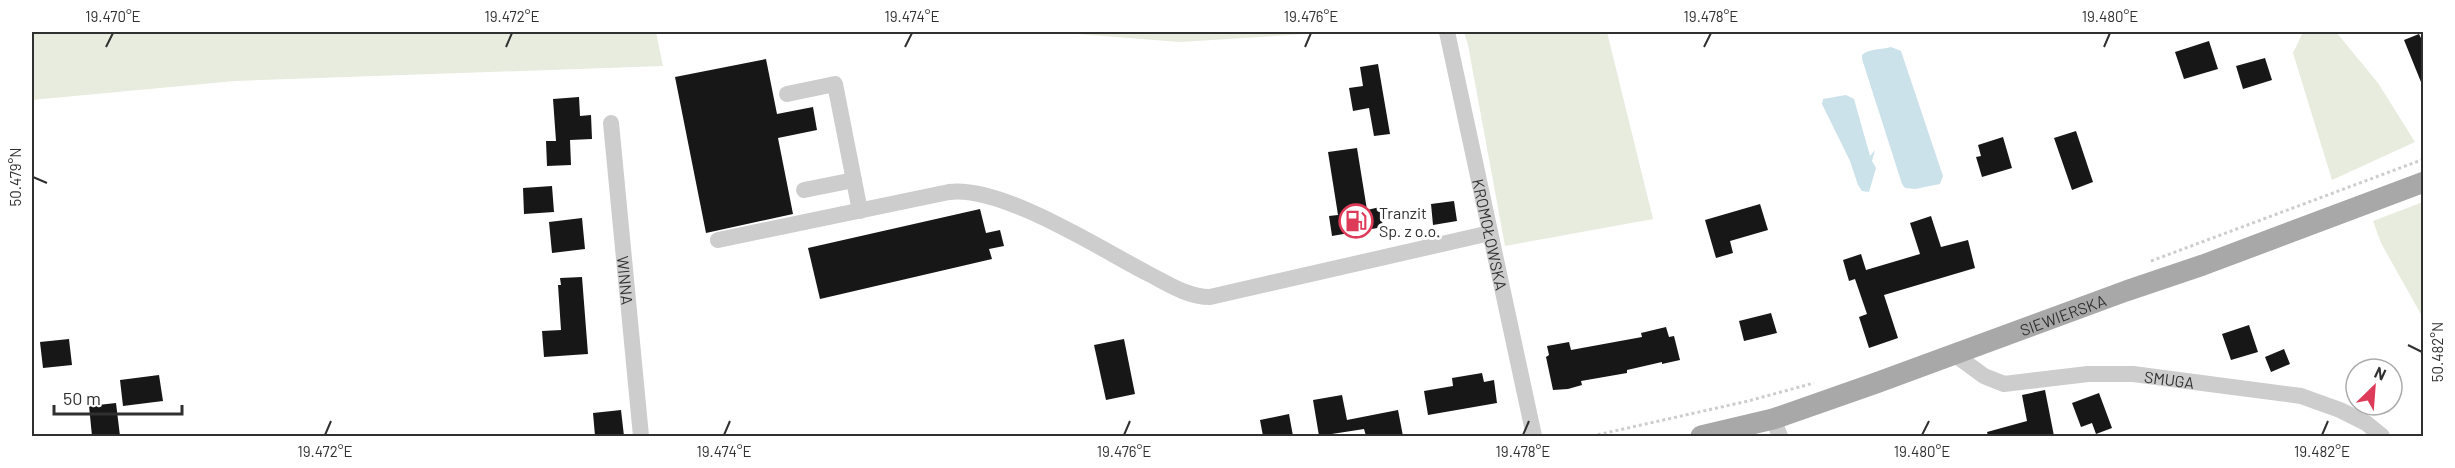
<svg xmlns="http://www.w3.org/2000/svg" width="2455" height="468" font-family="Barlow,sans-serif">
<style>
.green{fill:#e7ecde}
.water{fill:#cce2eb}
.building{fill:#171717}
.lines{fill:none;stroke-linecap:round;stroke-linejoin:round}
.path{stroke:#cdcdcd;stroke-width:3;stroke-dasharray:3 3;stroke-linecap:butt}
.minor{stroke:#cdcdcd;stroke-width:16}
.major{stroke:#a8a8a8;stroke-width:21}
.ticks{fill:none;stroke:#303030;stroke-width:2}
.labels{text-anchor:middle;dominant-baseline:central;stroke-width:6;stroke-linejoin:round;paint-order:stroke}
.poi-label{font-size:16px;fill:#303030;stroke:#fff;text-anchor:start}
.street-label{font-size:16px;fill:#303030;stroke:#fff}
.neatline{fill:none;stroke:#303030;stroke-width:2}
.ticks-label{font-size:15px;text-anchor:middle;fill:#303030}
</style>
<rect width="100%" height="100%" fill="#fff"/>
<path class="green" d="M32,32H712H656L663,66L235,81L32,100Z
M1052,32H1337L1180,42Z
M1464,32H1607L1653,219L1505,246L1468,45Z
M2303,32H2336L2378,83L2415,142L2332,180L2293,53Z
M2423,202H2424L2423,318L2381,243L2373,221Z"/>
<path class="water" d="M1891,47L1901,51L1943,176L1940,184L1915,189L1905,188L1902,184L1862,59V55C1870,48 1881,50 1891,47Z
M1846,95L1854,99L1870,156L1875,150L1872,161L1876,168L1869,192L1862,191L1858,185L1850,161L1822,104L1823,99Z"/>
<path class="building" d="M2419,34L2424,44L2423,87L2404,40Z
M2209,41L2218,69L2184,79L2175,52Z
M2265,58L2272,80L2243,89L2236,66Z
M766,59L777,114L813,107L817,130L778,138L793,214L706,233L675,77Z
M1378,64L1390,134L1374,136L1369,108L1353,111L1349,88L1363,86L1360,67Z
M579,97L580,116L591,115L592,139L570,140L571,165L547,166L546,141H556L553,99Z
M2076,131L2093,182L2072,190L2054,138Z
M2003,137L2012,168L1982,177L1976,157L1981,156L1978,145Z
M1357,148L1367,210L1380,207L1383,227L1332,236L1329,216L1338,215L1328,152Z
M552,186L554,212L524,214L523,188Z
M1454,201L1457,221L1433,225L1431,204Z
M1760,204L1768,230L1730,241L1733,253L1716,258L1705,220Z
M980,209L986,233L1000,230L1004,246L989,249L992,259L820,299L808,248Z
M1931,216L1941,247L1968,240L1975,268L1884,295L1898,338L1869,348L1859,317L1867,314L1855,279L1849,281L1843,260L1861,254L1866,270L1920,254L1910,223Z
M582,218L585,249L552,253L549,222Z
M582,277L588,354L544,357L542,331L561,330L558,285H561L560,278Z
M1771,313L1777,333L1744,341L1739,321Z
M2249,325L2258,352L2231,360L2222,334Z
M1666,327L1669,337L1674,336L1680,360L1662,364V362L1627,370V373L1581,381L1582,385L1568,389L1553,390L1546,357L1549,355L1547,346L1569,342L1571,350L1642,337L1641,333Z
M69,339L72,365L43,368L40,342Z
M1124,339L1135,394L1106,400L1094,345Z
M2284,349L2290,364L2271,372L2265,357Z
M1482,373L1484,382L1494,380L1497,403L1428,415L1424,391L1453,386L1452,378Z
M159,375L163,401L123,406L120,380Z
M2045,390L2054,436H1988L1987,432L2027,421L2022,395Z
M2099,393L2112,428L2096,434L2092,423L2081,427L2072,403Z
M1342,395L1347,420L1398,410L1403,436H1366L1364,429L1319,436L1313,400Z
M116,403L120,436H92L89,406Z
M621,410L624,436H595L593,413Z
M1289,414L1293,436H1263L1260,420Z"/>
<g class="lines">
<path class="path" d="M2151,261L2424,159
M1592,436L1748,401L1814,383"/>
<g class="minor">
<path id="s1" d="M1447,32L1534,436"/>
<path d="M787,94L835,84L860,211"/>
<path id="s2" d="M611,123L641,436"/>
<path d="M804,190L854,180"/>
<path d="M718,240L949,192C1001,185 1099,248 1147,273C1167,283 1187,297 1210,297L1490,233"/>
<path id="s3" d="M1954,354L1984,376L2004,384L2088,374H2133L2301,396L2340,410L2366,423L2382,436"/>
<path d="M1773,419L1780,436"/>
</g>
<path class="major" id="s4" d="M1701,436L1773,419L1876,383L2126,291L2203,265L2424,182"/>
</g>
<path class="ticks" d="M106,47L113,33M506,47L512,33M905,47L912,33M1305,47L1311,33M1704,47L1711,33M2104,47L2110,33M33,177L47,183M2408,345L2422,352M325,435L331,421M724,435L730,421M1124,435L1130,421M1523,435L1529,421M1922,435L1929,421M2322,435L2328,421"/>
<defs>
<g id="fuel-ring" transform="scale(1.725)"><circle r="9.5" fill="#fff" stroke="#de3b59" stroke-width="1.5"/><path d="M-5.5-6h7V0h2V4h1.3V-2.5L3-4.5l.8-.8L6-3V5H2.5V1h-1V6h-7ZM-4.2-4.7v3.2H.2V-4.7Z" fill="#de3b59"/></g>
</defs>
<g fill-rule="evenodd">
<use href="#fuel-ring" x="1356" y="221"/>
</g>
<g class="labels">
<g class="poi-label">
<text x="1379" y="212">Tranzit<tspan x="1379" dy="18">Sp. z o.o.</tspan></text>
</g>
<g class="street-label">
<text stroke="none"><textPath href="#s1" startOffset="207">KROMOŁOWSKA</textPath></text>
<text stroke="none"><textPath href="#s2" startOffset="158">WINNA</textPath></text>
<text stroke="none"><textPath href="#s4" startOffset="382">SIEWIERSKA</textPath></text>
<text stroke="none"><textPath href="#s3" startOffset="225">SMUGA</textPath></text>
</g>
</g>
<rect width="2455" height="468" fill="none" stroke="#ffffff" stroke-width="66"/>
<g transform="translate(2374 387) rotate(25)"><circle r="28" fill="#ffffff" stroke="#acacac" stroke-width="1.5"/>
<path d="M0-4.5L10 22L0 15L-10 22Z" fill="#de3b59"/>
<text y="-9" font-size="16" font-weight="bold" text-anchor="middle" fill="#303030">N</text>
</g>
<path d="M54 405v9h128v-9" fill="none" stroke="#303030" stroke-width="3"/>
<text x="63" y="405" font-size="18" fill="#303030" stroke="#ffffff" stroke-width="4.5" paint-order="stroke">50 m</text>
<rect x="33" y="33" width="2389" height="402" class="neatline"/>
<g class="ticks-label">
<text x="113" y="22">19.470°E</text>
<text x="512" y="22">19.472°E</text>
<text x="912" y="22">19.474°E</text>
<text x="1311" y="22">19.476°E</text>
<text x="1711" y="22">19.478°E</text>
<text x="2110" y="22">19.480°E</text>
<text transform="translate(16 177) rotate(-90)" y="5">50.479°N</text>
<text transform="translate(2438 352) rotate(-90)" y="5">50.482°N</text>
<text x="325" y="457">19.472°E</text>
<text x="724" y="457">19.474°E</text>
<text x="1124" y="457">19.476°E</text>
<text x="1523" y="457">19.478°E</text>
<text x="1922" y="457">19.480°E</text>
<text x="2322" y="457">19.482°E</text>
</g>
</svg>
